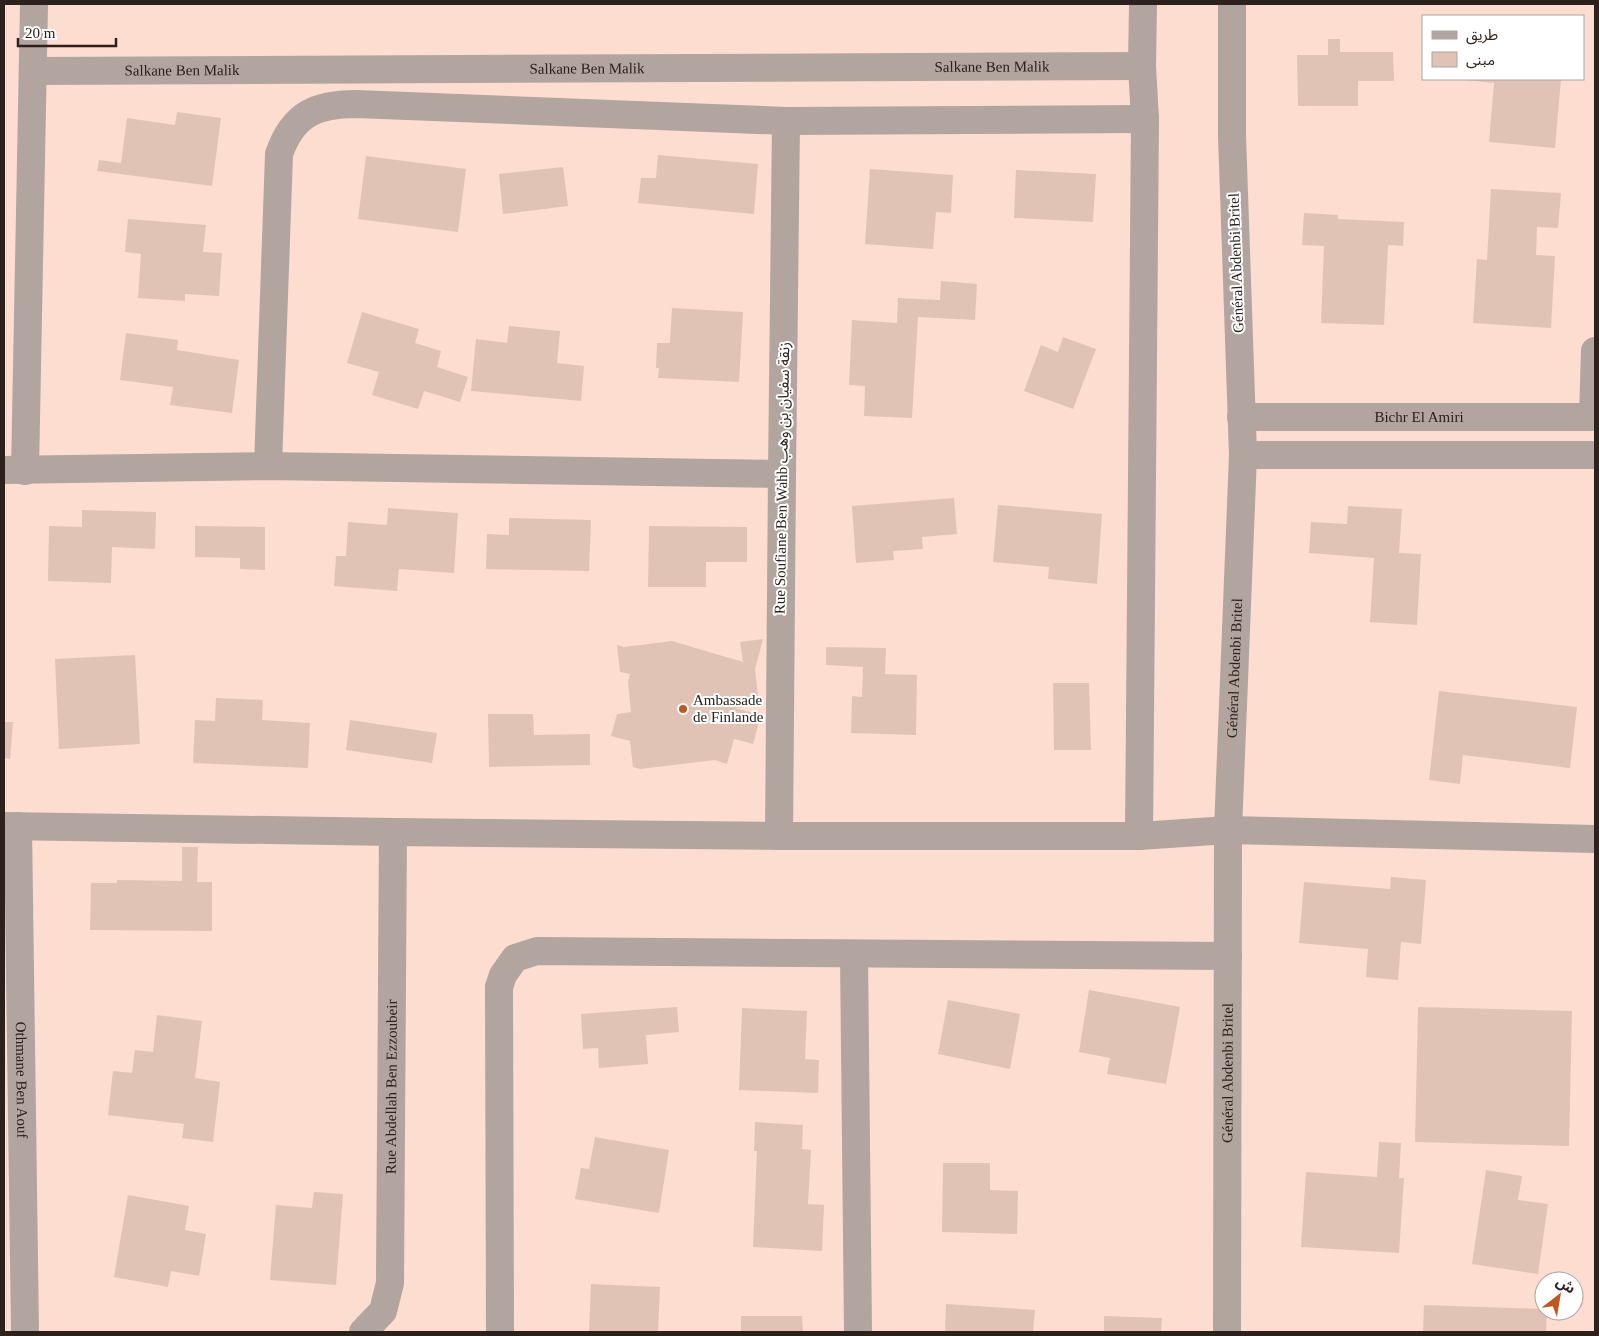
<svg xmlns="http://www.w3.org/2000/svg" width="1599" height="1336" font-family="'Times New Roman','Noto Sans Arabic',serif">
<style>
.building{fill:#e1c3b5}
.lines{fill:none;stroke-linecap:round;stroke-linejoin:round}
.street{stroke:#b2a49e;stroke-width:28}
.poi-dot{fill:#bc5921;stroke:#fff;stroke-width:2}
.labels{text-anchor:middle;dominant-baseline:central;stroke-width:4;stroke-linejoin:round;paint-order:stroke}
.street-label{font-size:15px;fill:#2c211c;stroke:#fff}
.poi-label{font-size:15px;fill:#2c211c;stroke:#fff;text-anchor:start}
</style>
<rect width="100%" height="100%" fill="#fcddcf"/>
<path class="building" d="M1328,39H1340V52H1393L1394,81H1358V106H1298L1297,55H1328Z
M1466,79H1561L1555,148L1489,142L1494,83L1466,80Z
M177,112L221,118L212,186L97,171L99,160L121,163L127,118L175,125Z
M658,155L758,164L754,214L638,203L641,178H656Z
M366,156L466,169L458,232L358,219Z
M563,167L568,206L503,214L499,174Z
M870,169L953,175L951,213L936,212L933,249L865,244Z
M1016,170L1096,174L1093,222L1014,218Z
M1491,189L1561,193L1558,228L1537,227L1536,255L1555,256L1551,328L1473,323L1477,259L1487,260Z
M1304,213L1338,215V219L1404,222L1403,246L1388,245L1384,325L1321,323L1324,246L1302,245Z
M128,219L206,225L203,252L222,253L219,296L185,294V301L138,298L141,254L125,252Z
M941,281L977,284L975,320L918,317L912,418L864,416L865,386L849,385L852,320L897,323L898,298L940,300Z
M672,308L743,312L739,382L658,378L659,368H656L657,343H670Z
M362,312L419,329L415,343L441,351L437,367L468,377L460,402L424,391L418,409L372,395L379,372L347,363Z
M509,326L560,331L557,363L584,366L581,401L471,391L476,339L507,343Z
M126,333L178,340L177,350L239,360L232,413L170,405L173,387L120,380Z
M1063,337L1096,349L1073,409L1024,391L1041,345L1058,352Z
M954,498L957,534L922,537L923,549L893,551L894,560L856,563L852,506Z
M998,505L1102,514L1097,584L1048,579L1049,567L993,562Z
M1348,506L1402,509L1399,553L1421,554L1417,625L1370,622L1374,558L1309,553L1311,522L1347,524Z
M388,508L458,513L454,573L399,569L397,591L334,586L336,556H346L348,522L387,525Z
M82,510L156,512L155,549L112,547L111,583L48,581L49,526L82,527Z
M509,518L591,520L589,571L486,569L487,534L509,535Z
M195,526L265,527V570L240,569V558L195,557Z
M649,526L747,527V562H706V587H648Z
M763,639L755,669L759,705L735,708L761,715L753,744L734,739L727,764L715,760L640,769L633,767L630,741L611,736L617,714L631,712L628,682L630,674L620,672L617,645L624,647L672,641L743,662L740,642Z
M826,647L886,648L885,674L917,675L916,735L851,733L852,696L862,697L863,667L826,665Z
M135,655L140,744L59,749L55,659Z
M1053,683H1089L1091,750H1054Z
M1439,691L1577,707L1570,768L1463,755L1460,784L1429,780Z
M216,698L263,700L262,720L310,723L308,768L193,763L195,720L215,721Z
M488,714H533L534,735L590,734V765L489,767Z
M350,720L437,733L432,763L346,750Z
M4,722H13L10,759L4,758Z
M182,847H198L197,882H212V931L90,930L91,883H117V880L182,881Z
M1391,877L1426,880L1421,944L1401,942L1398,980L1366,977L1368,949L1299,943L1304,882L1390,889Z
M1089,990L1180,1007L1166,1084L1107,1074L1110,1058L1079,1052Z
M948,1000L1020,1014L1010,1069L938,1054Z
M677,1007L679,1032L646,1035L648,1064L599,1068L598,1048L583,1049L581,1014Z
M1418,1007L1572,1011L1569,1146L1415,1142Z
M742,1008L807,1011L805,1059L819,1060L818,1093L739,1090Z
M157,1015L202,1021L195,1078L220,1082L213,1142L182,1138L184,1124L108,1115L113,1071L132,1073L135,1050L153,1052Z
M755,1122L803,1125L802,1149L811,1150L808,1204L824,1205L822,1251L753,1247L757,1151H754Z
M595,1137L669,1150L659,1213L575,1199L581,1168L589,1169Z
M1379,1142L1401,1143L1399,1178H1404L1399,1253L1301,1247L1306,1172L1377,1177Z
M943,1163H990V1190L1018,1191L1017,1234L942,1232Z
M1486,1170L1522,1176L1518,1200L1548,1204L1538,1274L1472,1264Z
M314,1192L343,1194L336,1285L270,1280L276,1205L312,1208Z
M128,1195L189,1206L185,1230L206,1234L199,1276L171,1271L168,1287L114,1277Z
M591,1284L660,1287L658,1332H589Z
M946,1304L1035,1310L1033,1332H945Z
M1424,1305L1544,1309V1311H1547L1546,1332H1423Z
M741,1316H802L803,1332H741Z
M1104,1316L1162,1318L1161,1332H1104Z"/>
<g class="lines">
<g class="street">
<path id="s1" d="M33,71L1142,66"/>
<path id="s2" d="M1241,417H1595"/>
<path d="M1593,417L1595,351"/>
<path d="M1243,455H1595"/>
<path d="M268,466L279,154C293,114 316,104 356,104L786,121L1145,119"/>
<path d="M4,470L268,466L782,474"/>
<path d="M25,471L34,4"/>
<path d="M4,826L393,832L779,836H1139L1228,830L1595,839"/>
<path id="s3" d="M18,826L25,1332"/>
<path d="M779,836L782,474L786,121"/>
<path d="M1139,836L1145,119L1142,66L1143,4"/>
<path d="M854,954L858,1332"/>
<path id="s4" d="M363,1332L383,1311L390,1283L393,832"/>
<path d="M500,1332L499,987L503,975L515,958L537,951L1228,956"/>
<path id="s5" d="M1227,1332L1228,830L1243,455L1232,135V4"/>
</g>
</g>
<circle class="poi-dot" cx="683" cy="709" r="5"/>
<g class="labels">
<g class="street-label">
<text stroke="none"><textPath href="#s1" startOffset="959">Salkane Ben Malik</textPath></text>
<text stroke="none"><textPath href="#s1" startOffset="554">Salkane Ben Malik</textPath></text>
<text stroke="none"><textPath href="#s1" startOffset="149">Salkane Ben Malik</textPath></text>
<text transform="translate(1236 263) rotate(-92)">Général Abdenbi Britel</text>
<text stroke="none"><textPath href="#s2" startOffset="178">Bichr El Amiri</textPath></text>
<text transform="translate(782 478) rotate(-89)">Rue Soufiane Ben Wahb زنقة سفيان بن وهب</text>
<text stroke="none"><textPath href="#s5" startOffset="664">Général Abdenbi Britel</textPath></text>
<text stroke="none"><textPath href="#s5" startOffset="259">Général Abdenbi Britel</textPath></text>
<text stroke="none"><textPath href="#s3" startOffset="254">Othmane Ben Aouf</textPath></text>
<text stroke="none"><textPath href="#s4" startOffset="254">Rue Abdellah Ben Ezzoubeir</textPath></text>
</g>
<g class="poi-label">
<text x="693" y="700">Ambassade<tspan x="693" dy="17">de Finlande</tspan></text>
</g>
</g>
<rect width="1599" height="1336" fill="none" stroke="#2c211c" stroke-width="10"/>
<rect x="1422" y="15" width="162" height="65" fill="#ffffff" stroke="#aba6a4"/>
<rect x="1432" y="31" width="25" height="8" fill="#b2a49e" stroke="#aba6a4"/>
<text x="1466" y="40" font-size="15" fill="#2c211c">طريق</text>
<rect x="1432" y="52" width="25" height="15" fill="#e1c3b5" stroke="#aba6a4"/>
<text x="1466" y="65" font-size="15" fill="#2c211c">مبنى</text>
<g transform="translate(1559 1296) rotate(31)"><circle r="24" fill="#ffffff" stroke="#aba6a4"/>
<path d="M0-4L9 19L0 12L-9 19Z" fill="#bc5921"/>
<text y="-8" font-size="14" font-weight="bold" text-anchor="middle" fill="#2c211c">ش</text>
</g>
<path d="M18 38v8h98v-8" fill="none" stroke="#2c211c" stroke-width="2.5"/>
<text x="25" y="38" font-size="15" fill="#2c211c" stroke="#ffffff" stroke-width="4" paint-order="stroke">20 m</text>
</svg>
